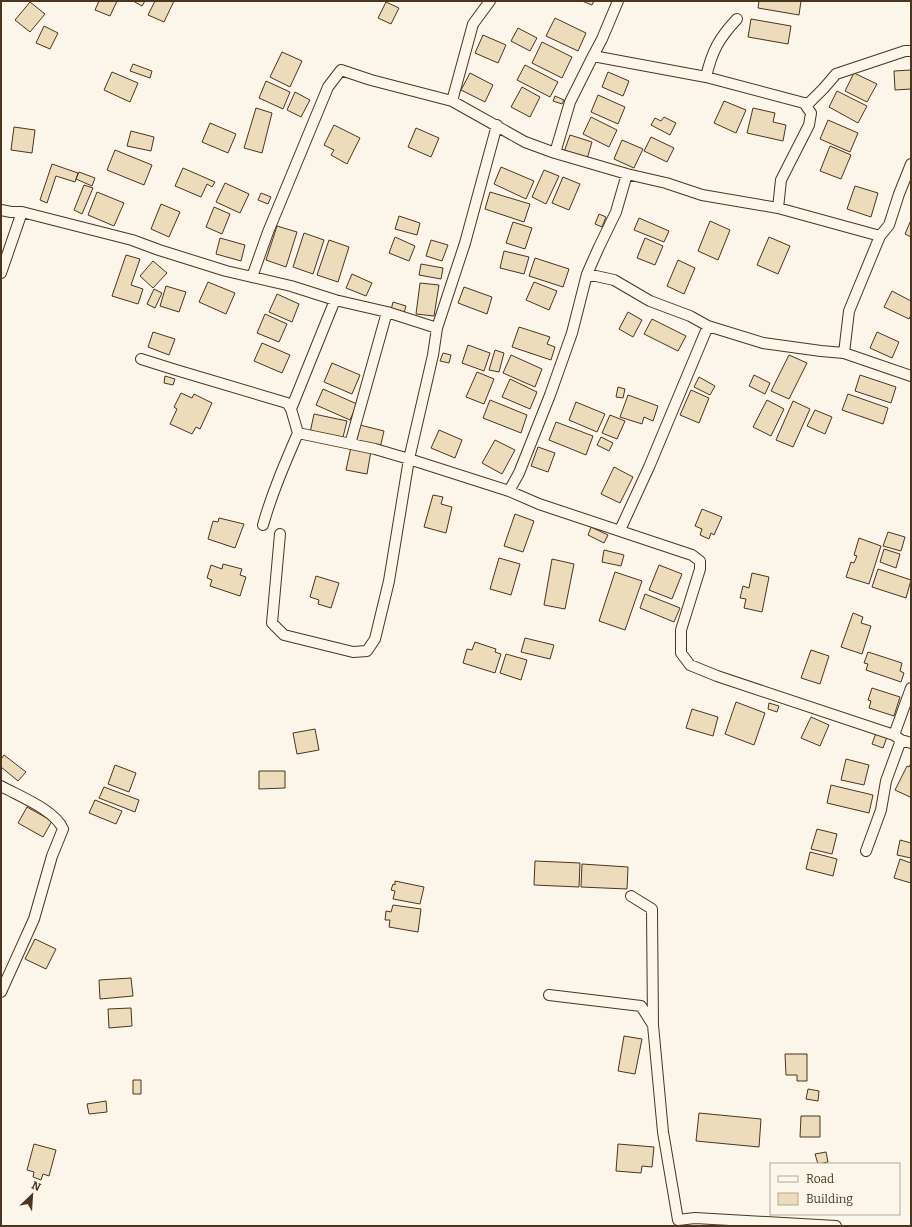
<svg xmlns="http://www.w3.org/2000/svg" width="912" height="1227" font-family="Bitter,serif">
<style>
.building{fill:#ecdcbc;stroke:#4a3520}
.lines{fill:none;stroke-linecap:round;stroke-linejoin:round}
.street-casing{stroke:#4a3520;stroke-width:12}
.street{stroke:#fbf6e9;stroke-width:10}
</style>
<rect width="100%" height="100%" fill="#fbf6e9"/>
<path class="building" d="M99,1H117L110,16L95,10Z
M133,1H145L142,6Z
M155,1H174L164,22L148,15Z
M582,1H594L592,5Z
M759,1H801L799,15L758,8Z
M30,2L45,14L30,32L15,20Z
M386,2L399,8L391,24L378,18Z
M555,18L586,33L578,51L546,36Z
M751,19L791,26L788,44L748,37Z
M44,26L58,33L50,49L36,43Z
M518,28L537,38L530,51L511,41Z
M483,35L506,45L498,63L475,53Z
M542,42L572,57L562,78L532,63Z
M282,52L302,61L290,87L270,77Z
M133,64L152,71L150,78L130,71Z
M525,65L558,82L550,97L517,80Z
M911,70V89L895,90L894,71Z
M112,72L138,83L130,102L104,90Z
M608,72L629,81L623,96L602,87Z
M470,73L493,85L485,102L461,90Z
M854,73L877,84L867,102L845,91Z
M266,81L290,92L283,109L259,98Z
M522,87L540,97L530,117L511,107Z
M837,91L867,106L858,123L829,107Z
M295,92L310,100L301,117L287,110Z
M598,95L625,107L618,124L591,112Z
M555,96L564,100L562,104L553,101Z
M724,101L746,110L736,133L714,123Z
M256,108L272,113L262,153L244,148Z
M753,108L775,113L773,122L786,125L783,141L747,133Z
M591,117L617,130L609,147L583,134Z
M664,117L676,123L670,135L651,125L655,118L661,121Z
M828,120L858,133L850,152L820,139Z
M210,123L236,134L228,153L202,142Z
M334,125L360,138L347,164L331,155L334,150L324,145Z
M14,127L35,130L32,153L11,150Z
M416,128L439,138L431,157L408,147Z
M131,131L154,137L151,151L127,146Z
M570,135L592,142L587,159L564,152Z
M651,137L674,148L667,162L644,151Z
M622,140L643,149L634,168L614,159Z
M830,146L851,155L841,179L820,171Z
M115,150L152,165L144,185L107,170Z
M52,164L78,173L75,182L56,176L47,203L40,200Z
M501,167L534,181L526,199L494,184Z
M183,168L215,182L212,187L207,184L201,197L175,186Z
M544,170L559,176L546,204L532,197Z
M79,172L95,178L92,186L76,179Z
M563,177L580,184L569,210L552,203Z
M225,183L249,194L240,213L216,202Z
M84,185L93,188L82,214L74,210Z
M855,186L878,193L871,217L847,209Z
M97,192L124,203L114,226L88,215Z
M490,192L530,204L524,222L485,209Z
M261,193L271,197L268,204L258,200Z
M161,204L180,212L169,237L151,229Z
M214,207L230,214L222,234L206,227Z
M599,214L606,217L602,227L595,224Z
M399,216L420,223L417,235L395,229Z
M639,218L669,231L664,242L634,230Z
M911,220V237L905,234Z
M710,221L730,230L718,260L698,251Z
M513,222L532,228L525,249L506,243Z
M277,226L297,232L286,267L266,260Z
M304,233L324,240L313,274L293,267Z
M395,237L415,246L409,261L389,253Z
M769,237L790,246L778,274L757,265Z
M220,238L245,245L241,261L216,254Z
M645,238L663,246L655,265L637,258Z
M329,240L349,247L338,282L317,275Z
M431,240L448,245L442,261L426,256Z
M504,251L529,257L524,274L500,268Z
M126,255L140,259L131,285L143,289L138,304L112,296Z
M535,258L569,269L563,287L529,276Z
M678,260L695,268L684,294L667,286Z
M153,261L167,273L153,288L140,276Z
M421,264L443,268L441,279L419,275Z
M352,274L372,283L366,296L346,288Z
M208,282L235,293L226,314L199,302Z
M534,282L557,291L549,310L526,300Z
M420,283L439,285L434,316L416,314Z
M166,286L186,292L179,312L160,306Z
M464,287L492,297L487,314L458,303Z
M154,289L162,293L155,308L147,304Z
M892,291L911,301V315L909,319L884,307Z
M277,294L299,304L292,322L269,312Z
M393,302L406,306L404,313L391,310Z
M628,312L642,320L633,337L619,329Z
M265,314L287,324L279,342L257,333Z
M652,319L686,336L678,351L644,334Z
M519,327L550,337L547,344L555,347L551,360L512,347Z
M153,332L175,339L169,355L148,347Z
M877,332L899,342L892,358L870,348Z
M262,343L290,355L282,373L254,361Z
M468,345L490,353L484,371L462,363Z
M495,350L504,353L499,372L489,370Z
M443,353L451,355L449,363L440,361Z
M511,355L542,369L535,387L503,373Z
M789,355L807,363L789,399L771,391Z
M332,363L360,375L352,394L324,382Z
M477,372L494,379L484,404L466,397Z
M754,375L770,383L765,394L749,386Z
M860,375L896,387L891,403L855,391Z
M165,376L175,379L173,385L164,383Z
M699,377L715,386L710,395L694,387Z
M510,379L537,392L530,409L502,397Z
M618,387L625,389L623,398L616,397Z
M323,389L357,404L350,420L316,405Z
M691,390L709,398L699,423L680,415Z
M181,393L192,398L194,394L212,403L200,429L196,427L192,434L170,424L177,409L174,407Z
M848,394L888,408L883,424L842,410Z
M628,395L658,406L653,421L644,417L642,424L620,417Z
M490,400L527,415L521,433L483,418Z
M767,400L784,409L771,436L753,427Z
M793,401L810,409L793,447L776,440Z
M576,402L605,414L597,432L569,420Z
M815,410L832,417L825,434L807,426Z
M314,414L347,421L342,441L310,433Z
M610,415L625,421L617,439L602,433Z
M556,422L593,436L586,455L549,440Z
M360,425L384,431L380,448L356,442Z
M439,430L462,440L455,458L431,448Z
M601,437L613,443L609,451L597,445Z
M495,440L515,450L502,474L482,463Z
M351,447L371,451L367,474L346,470Z
M538,447L555,453L548,472L531,466Z
M614,467L633,477L620,503L601,494Z
M433,495L443,497L441,504L452,507L446,533L424,527Z
M702,509L722,517L714,535L711,533L709,539L700,535L702,529L695,526Z
M515,514L534,521L523,552L504,546Z
M219,518L244,524L235,548L208,539L213,521L218,522Z
M591,527L608,535L604,543L588,535Z
M888,532L905,537L901,551L883,546Z
M859,538L881,546L869,584L846,577L851,562L854,563L857,556L854,555Z
M884,549L900,554L896,568L880,562Z
M604,550L624,555L621,566L602,562Z
M499,558L520,564L511,595L490,589Z
M552,559L574,564L565,609L544,605Z
M223,564L242,569L240,575L246,577L240,596L210,586L212,580L207,578L211,565L222,569Z
M659,565L682,574L672,599L649,590Z
M878,569L911,580L906,598L872,587Z
M615,572L642,581L625,630L599,621Z
M752,573L769,577L762,612L744,608L746,599L740,598L743,586L749,588Z
M316,576L339,583L331,608L318,604L319,600L310,597Z
M645,594L680,608L674,622L640,608Z
M853,613L863,617L861,623L871,626L862,654L841,647Z
M525,638L554,645L550,659L521,652Z
M475,642L496,649L495,652L501,654L495,673L463,663L467,649L472,650Z
M811,650L829,656L820,684L801,678Z
M868,652L902,663L900,671L904,673L901,682L866,670L868,664L864,663Z
M506,654L527,660L521,680L500,673Z
M872,688L900,697L894,716L869,708L871,701L868,700Z
M736,702L765,713L754,745L725,734Z
M769,703L779,706L777,712L768,709Z
M692,709L718,717L713,736L686,728Z
M811,717L829,725L820,746L801,738Z
M315,729L319,750L297,754L293,733Z
M876,733L887,737L883,748L872,744Z
M4,755L26,772L18,781L1,767V759Z
M846,759L869,765L864,785L841,780Z
M911,763V795L910,797L895,790L907,766L909,767Z
M115,765L136,773L129,792L108,784Z
M259,771H285V788L259,789Z
M831,785L873,795L869,813L827,803Z
M104,787L139,800L135,812L99,798Z
M95,800L122,811L116,824L89,813Z
M27,807L52,821L43,837L18,823Z
M817,829L837,834L832,854L811,849Z
M900,840L911,843V858L897,855Z
M810,852L837,859L833,876L806,869Z
M900,859L911,863V883L894,878Z
M535,861L580,863L579,887L534,885Z
M582,864L628,867L627,889L581,887Z
M395,881L424,887L420,904L393,899L395,891L391,890L393,884L395,885Z
M393,905L421,909L418,932L389,927L390,920H385L386,911L391,912Z
M35,939L56,949L46,969L25,959Z
M131,978L133,996L100,999L99,980Z
M131,1008L132,1026L109,1028L108,1009Z
M624,1036L642,1039L635,1074L618,1071Z
M785,1054H807V1081H797V1075H786Z
M133,1080H141V1094H133Z
M808,1089L819,1091L818,1101L806,1099Z
M106,1101L107,1112L89,1114L87,1104Z
M699,1113L761,1119L759,1147L696,1141Z
M801,1116H820V1137H800Z
M34,1144L56,1150L49,1176L43,1174L41,1180L33,1177L34,1172L27,1170Z
M618,1144L654,1147L652,1167L642,1166L641,1173L616,1171Z
M826,1152L828,1162L818,1164L815,1154Z"/>
<g class="lines">
<g class="street-casing">
<path id="street" d="M490,1L473,24L452,101L525,142L555,153L627,174L666,183L702,195L778,208L880,236
M618,1L602,39L593,56L706,77L804,103H809L824,88L836,74L905,51H911
M706,77C712,51 719,38 737,19
M555,153L570,102L593,56
M778,208L781,180L809,125L811,113L804,103
M1,210L11,212H22L132,240L159,250L226,271L291,286L335,300L387,312L437,328
M1,273L22,212
M587,274L599,247L616,212L627,174
M252,277L268,232L328,87L341,70L371,80L452,101
M844,353L849,311L880,236L889,225L899,194L911,164
M141,359L176,370L287,403L291,409L298,433
M291,409L335,300
M350,444L387,312
M509,491L519,473L550,395L572,333L587,274L614,280L650,301L690,316L708,326L763,343L821,351L844,353L911,376
M263,525C272,493 285,463 298,433L375,449L409,459L509,491L539,504L692,555L700,561V569L681,630V653L690,665L717,676L894,735L901,740L911,743
M620,530L649,467L708,326
M280,534L272,623L284,635L353,652L367,651L375,639L389,581L409,459L433,355L437,328L465,243L497,125
M894,735L911,688
M1,786C19,796 55,810 63,829L52,856L34,919L1,992
M866,851L877,821L881,810L886,781L901,740
M631,896L652,909L653,1025
M549,995L641,1006L653,1025L663,1132L678,1220L695,1218L836,1226"/>
</g>
<use href="#street" class="street"/>
</g>
<rect width="912" height="1227" fill="none" stroke="#4a3520" stroke-width="4"/>
<rect x="770" y="1163" width="130" height="52" fill="#fbf6e9" stroke="#b4a999"/>
<rect x="778" y="1176" width="20" height="6" fill="#fbf6e9" stroke="#b4a999"/>
<text x="806" y="1183" font-size="12" fill="#4a3520">Road</text>
<rect x="778" y="1193" width="20" height="12" fill="#ecdcbc" stroke="#b4a999"/>
<text x="806" y="1203" font-size="12" fill="#4a3520">Building</text>
<g transform="translate(32 1195) rotate(25)" stroke="#fbf6e9" stroke-width="3" paint-order="stroke">
<path d="M0-3L7 15L0 10L-7 15Z" fill="#4a3520"/>
<text y="-6" font-size="11" font-weight="bold" text-anchor="middle" fill="#4a3520">N</text>
</g>
</svg>
